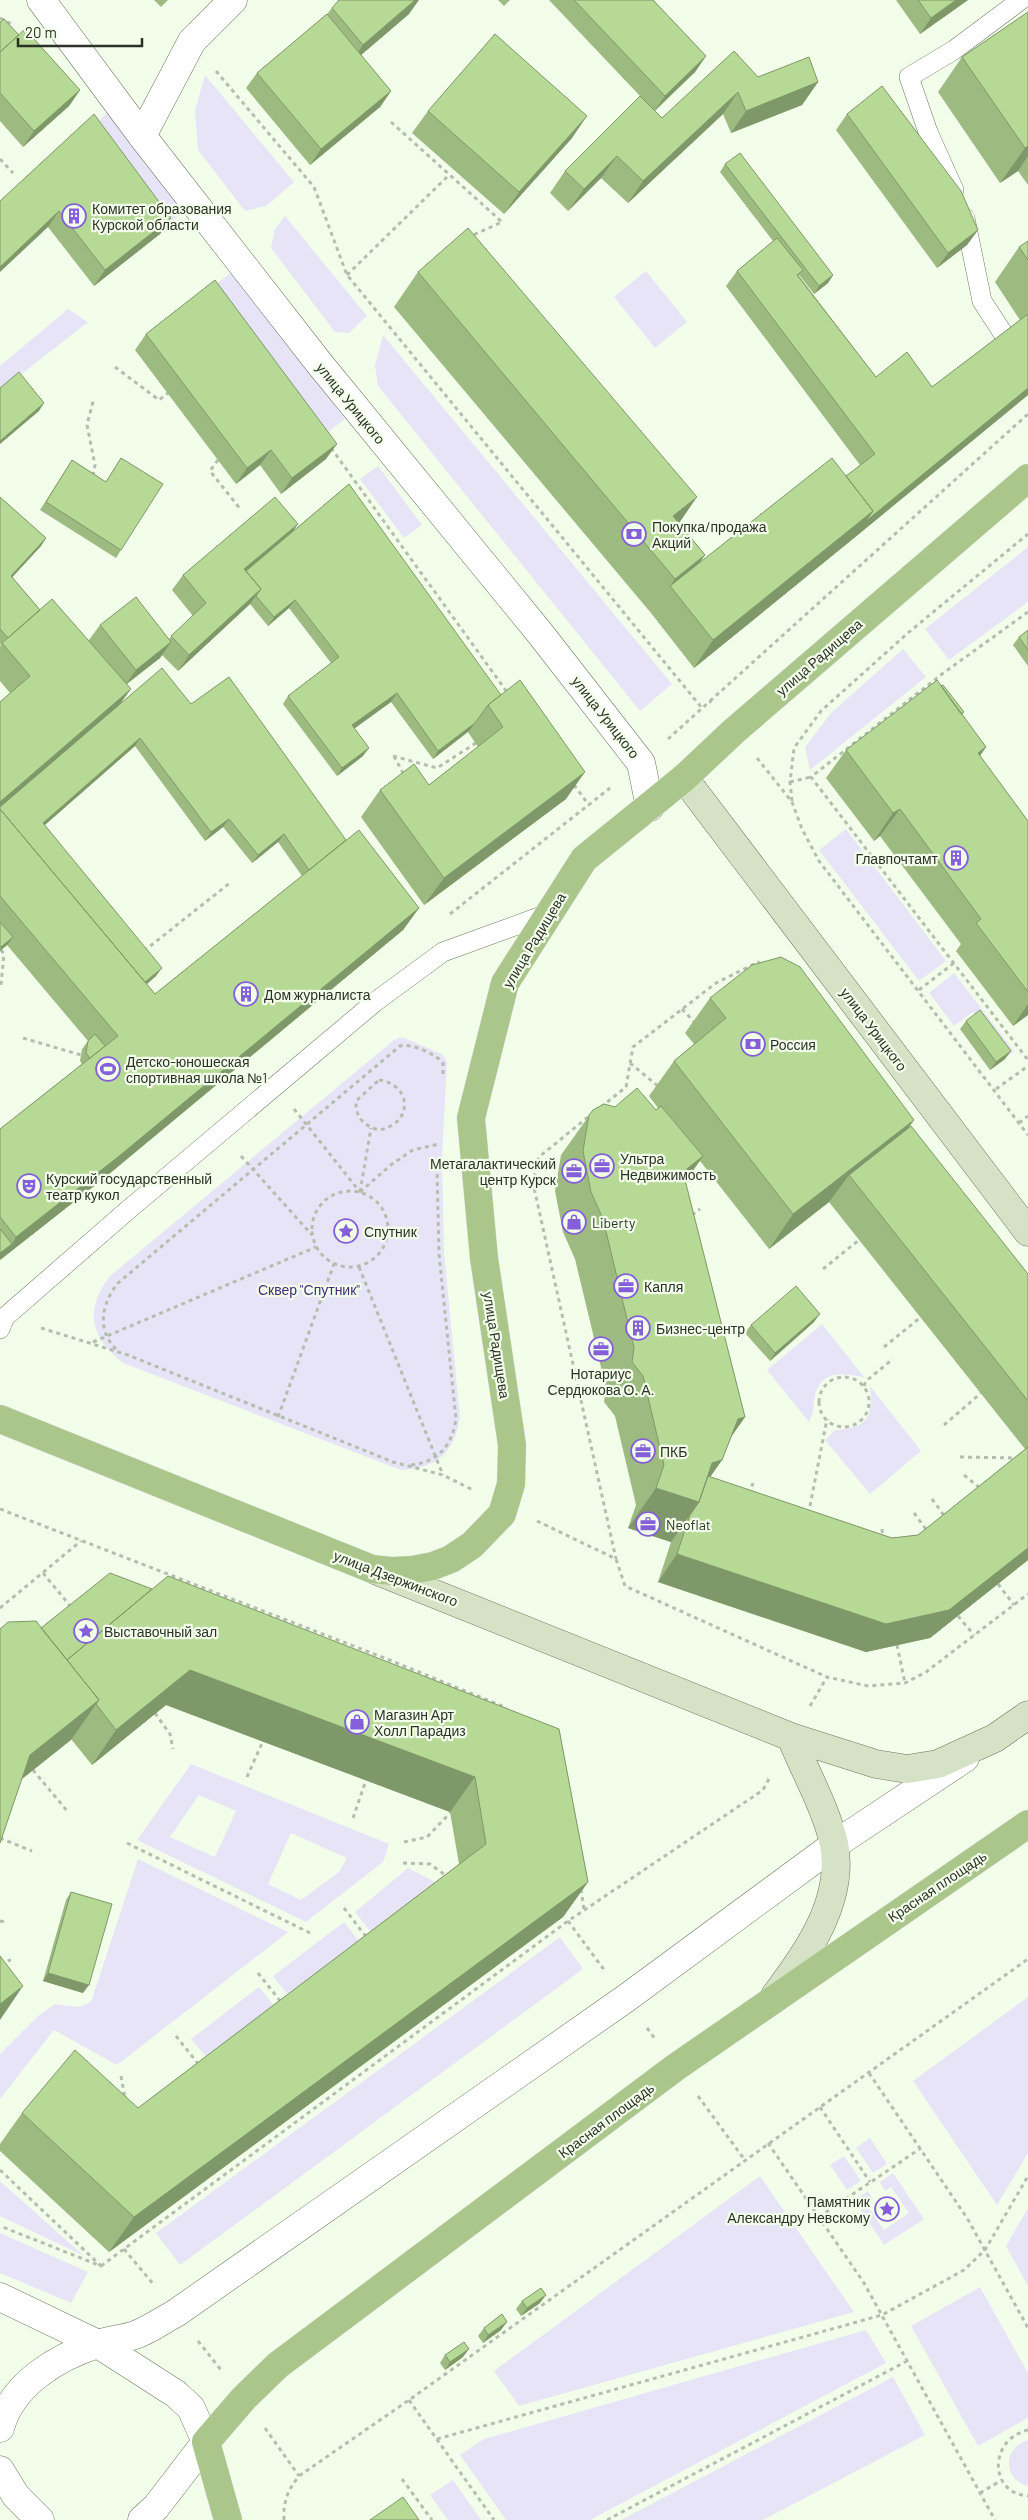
<svg xmlns="http://www.w3.org/2000/svg" width="1028" height="2520" font-family="Barlow,sans-serif">
<style>
.green{fill:#e8e4f8;fill-rule:evenodd}
.lines{fill:none;stroke-linecap:round;stroke-linejoin:round}
.service-casing{stroke:#6b7761;stroke-width:20}
.minor-casing{stroke:#6b7761;stroke-width:29}
.secondary-casing{stroke:#6b7761;stroke-width:29}
.primary-casing{stroke:#eaeaea;stroke-width:29}
.path{stroke:#b5beae;stroke-width:3;stroke-dasharray:4 4;stroke-linecap:butt}
.service{stroke:#fff;stroke-width:19}
.minor{stroke:#fff;stroke-width:28}
.secondary{stroke:#d5e2c5;stroke-width:28}
.primary{stroke:#aac68b;stroke-width:28}
.wall{fill:#9dbb81;fill-rule:evenodd}
.shaded-wall{fill:#7f9869}
.building{fill:#b6d996;stroke:#7f9869}
.labels{text-anchor:middle;dominant-baseline:central;stroke-width:4.5;stroke-linejoin:round;paint-order:stroke}
.poi-label{font-size:14px;fill:#2c3128;stroke:#f3feea;text-anchor:start}
.street-label{font-size:14px;fill:#2c3128;stroke:#f3feea}
.park-label{font-size:14px;fill:#452c7a;stroke:#f3feea}
</style>
<rect width="100%" height="100%" fill="#f3feea"/>
<path class="green" d="M205,75L294,182L266,206L245,211L198,150L195,110Z
M112,109L186,208L171,222L99,120Z
M285,216L367,316L349,333L335,332L271,248L275,229Z
M233,271L345,419L328,432L216,284Z
M646,271L687,322L655,348L614,297Z
M68,309L88,322L0,391V366Z
M383,335L672,684L640,711L378,386L375,365Z
M378,466L422,525L404,538L360,479Z
M1028,547V602L949,660L925,629Z
M903,649L926,677L810,770L805,747L831,713Z
M846,829L946,961L919,981L819,850Z
M954,973L1014,1051L1008,1056L973,1012L954,1026L929,993Z
M402,1037L442,1054L447,1062L442,1157L444,1252L460,1417C454,1453 438,1468 401,1470L123,1363C90,1338 84,1309 110,1276L394,1040Z
M822,1324L865,1378C845,1373 821,1370 815,1395C813,1406 815,1411 809,1422L767,1370Z
M870,1386L921,1451L870,1494L825,1440L835,1430C868,1428 873,1417 870,1386Z
M191,1764L389,1844L383,1862L306,1922L137,1840ZM199,1795L236,1811L215,1857L170,1837ZM291,1833L347,1858L339,1872L301,1900L268,1884Z
M138,1859L288,1932L117,2065L54,2030L0,2099V2054L38,2016L55,2004L79,2007L91,2002Z
M408,1868L441,1885L374,1936L355,1912Z
M344,1922L363,1946L291,1999L273,1976Z
M560,1937L583,1969L180,2265L156,2233Z
M259,1987L277,2009L209,2060L191,2039Z
M1028,1997V2153L997,2205L913,2081Z
M870,2138L887,2164L873,2173L856,2148Z
M844,2156L861,2181L847,2190L830,2165Z
M893,2173L924,2219L884,2245L854,2200L868,2191L873,2199L866,2204L884,2230L909,2213L891,2187L885,2191L880,2182Z
M760,2176L854,2312L519,2406L494,2371Z
M0,2181L84,2256L0,2216Z
M1028,2208V2286L1006,2246Z
M0,2233L88,2272L71,2303L0,2273Z
M980,2287L1028,2373V2418L978,2446L911,2326Z
M866,2330L886,2363L590,2520H506L460,2455L484,2439Z
M893,2377L925,2435L763,2520H621Z
M1028,2440V2486C1002,2479 1003,2448 1028,2440Z
M453,2480L481,2520H448L430,2495Z"/>
<g class="lines">
<g class="service-casing">
<path id="service" d="M954,190L928,132L909,77L954,50L1021,0
M965,218L982,301L1006,338
M0,1329L5,1317L128,1210L375,1002L443,952L550,913"/>
</g>
<g class="minor-casing">
<path id="minor" d="M41,0L142,136L319,363L539,632L641,763L650,807
M142,136L192,41L233,0
M0,2297L98,2344L176,2394L191,2408L206,2442L156,2507L142,2520
M0,2428C12,2384 57,2357 98,2344C110,2340 123,2339 135,2335C149,2330 163,2320 176,2313L625,1999L834,1845L965,1758
M0,2470L16,2496L40,2520"/>
</g>
<g class="secondary-casing">
<path id="secondary" d="M684,778L1028,1232
M375,1570L791,1737L876,1764L907,1769L938,1764L995,1738L1028,1715
M774,1997C806,1955 845,1901 834,1844C826,1808 805,1772 791,1737"/>
</g>
<g class="primary-casing">
<path id="primary" d="M0,1419L372,1569L392,1571L412,1570L433,1566L451,1559L472,1545L502,1514L511,1484L512,1445L484,1258L471,1118L505,983L584,859L684,778L734,731L1028,478
M228,2520L206,2442L244,2398L278,2365L676,2067L1028,1824"/>
</g>
<path class="path" d="M0,18L13,25
M216,71L314,187L347,275L702,708
M391,122L502,222L471,236
M0,159L13,173
M347,275L449,175
M115,367L159,400L168,393
M331,448L507,692
M218,460L210,471L241,510
M93,476L95,465L87,425L94,398
M1028,612L942,674L811,777L1028,1060
M710,701L1028,414
M668,739L710,701L711,703
M393,756L437,768L476,743
M394,756L404,775
M757,758L792,802L802,829L819,861L1028,1135
M790,782L811,777
M574,785L589,805
M792,801L790,782L794,748L821,711L909,632L1028,534
M450,914L610,788
M1,950L4,954L1,985
M144,951L231,882
M919,990L954,963
M682,1009L696,1024
M23,1038L81,1055
M630,1063L659,1087
M379,1080C413,1085 413,1124 379,1130C364,1126 355,1117 356,1101Z
M996,1089L1028,1066
M601,1107L626,1087L633,1047L716,983L758,962L761,964
M294,1109L360,1192
M588,1117L539,1157L533,1183L616,1559
M1019,1123L1028,1116
M241,1156L312,1235
M312 1229a38 38 0 1 1 76 0a38 38 0 1 1-76 0Z
M360,1192L392,1164L413,1150L439,1144
M360,1192L371,1128
M692,1215L700,1209
M359,1267L443,1475
M823,1269L859,1240
M41,1328L128,1355L393,1462L443,1475L473,1490
M93,1342L316,1247
M884,1347L921,1317
M116,1349C96,1329 102,1303 118,1283L400,1046C411,1043 436,1054 443,1063V1074
M819 1402a25 25 0 1 1 50 0a25 25 0 1 1-50 0Z
M864,1386L866,1381L893,1359
M278,1417L334,1264
M944,1425L981,1393
M960,1457L1019,1458
M411,1465C439,1462 452,1445 456,1419L439,1254L437,1170
M964,1475L981,1489
M749,1494L753,1483
M932,1499L945,1517
M810,1506L827,1419
M0,1509L387,1659L507,1708
M914,1513L928,1532
M537,1521L616,1559L625,1586L827,1677L868,1686L905,1683L926,1672L1028,1594
M882,1529L883,1539
M43,1573L71,1607
M998,1584L1014,1605
M0,1608L81,1541
M958,1616L974,1635
M897,1645L905,1683
M810,1706L827,1677
M155,1713L170,1734L173,1749
M33,1770L68,1812
M247,1777L263,1741
M353,1818L366,1780
M0,1838L32,1851
M404,1842L427,1837L451,1812
M127,1843L310,1933
M403,1863L430,1864L448,1877
M581,1889L584,1910
M344,1908L367,1938
M0,1921L5,1922
M568,1921L605,1971
M0,1963L11,1960
M258,1973L281,2002
M647,2028L655,2039
M176,2036L199,2065
M869,2073L967,2218L1028,2328
M121,2076L125,2098
M698,2096L744,2159
M820,2107L870,2182
M768,2143L864,2283L995,2520
M0,2170L101,2266L0,2226
M819,2217L921,2148
M124,2249L154,2285
M101,2266L568,1921L763,1790L770,1777
M198,2341L221,2370
M409,2400L494,2520
M265,2428L299,2476
M1028,2430C989,2439 988,2493 1028,2496
M437,2439L882,2315L964,2270L985,2250L1028,2176
M402,2479L432,2520
M980,2493L1002,2480
M284,2520C283,2501 288,2490 299,2476L409,2400L1028,1959
M607,2520L907,2361"/>
<use href="#service" class="service"/>
<use href="#minor" class="minor"/>
<use href="#secondary" class="secondary"/>
<use href="#primary" class="primary"/>
</g>
<path class="wall" d="M154,0H168L161,7Z
M498,0H510L504,6Z
M549,0H653L706,56L695,72L655,111L662,118L758,77L818,82L802,105L731,133L723,114L628,203L601,178L568,211L550,193L565,171L640,96Z
M896,0H968L920,34Z
M332,8L409,14L361,55L391,91L380,107L310,165L246,88L257,73L327,14Z
M1028,12V185L1018,171L1000,183L938,92L962,57Z
M0,22L19,35L80,90L69,106L23,147L0,121Z
M428,111L572,138L504,214L412,133Z
M847,114L978,230L967,245L937,268L836,130Z
M725,164L833,275L828,283L814,294L799,275V276L876,377L932,387L1020,320L995,282L1019,247L1028,241V395L854,538L694,668L651,613L394,307L418,272L679,523L705,555L700,562L846,476L860,465L726,286L737,271L773,241L720,172Z
M0,201L171,218L160,234L94,286L48,227Z
M146,334L326,459L281,494L260,465L236,484L135,350Z
M121,458V550L116,558L40,510L72,460L106,482Z
M349,484L566,799L424,905L361,817L380,790L429,785L478,747L468,732L469,731L433,759L391,702L354,728L363,756L337,776L283,704L288,696L331,663L289,608L268,626L250,604L178,671L162,655L160,658L127,684L121,703L191,704L346,840L419,908L403,930L103,1179L0,1260V1129L82,1064L80,1061L82,1049L88,1041L7,945L0,951V702L10,693L0,681V646L1,645L0,644V497L46,538L41,546L12,577L40,610L89,640L100,625L169,639L193,616L172,590L183,575L293,531ZM135,746L205,841L223,827L252,863L278,842L302,876L155,994L147,984L156,976L44,825Z
M1028,630V666L1013,645L1019,637Z
M964,712L962,715L986,747L980,756L1028,821V1015L1013,1026L956,951L961,944L880,836L874,841L826,778L846,750Z
M710,998L909,1127L1028,1274V1560L930,1638L866,1652L658,1582L671,1542L628,1528L636,1505L615,1416L604,1402L606,1388L575,1259L563,1232L555,1191L561,1155L593,1110L615,1107L656,1110L658,1108L649,1096L674,1061L694,1044L685,1033ZM700,1161L769,1249L829,1202L1025,1449L918,1535L892,1538L710,1477L722,1460L731,1437L745,1417L685,1181Z
M966,1021L1005,1059L990,1070L960,1029Z
M814,1322L770,1361L745,1333L751,1325Z
M152,1589L559,1729L588,1882L563,1917L109,2252L0,2151V2144L22,2113L138,2108L459,1864L450,1812L166,1705L92,1765L71,1739L21,1779L41,1628Z
M71,1892L83,1993L43,1981L66,1900Z
M522,2301L540,2303L521,2316L516,2309Z
M484,2328L501,2330L483,2343L478,2336Z
M445,2355L463,2357L445,2370L440,2363Z"/>
<path class="shaded-wall" d="M415,0H419L409,14L347,67L363,45Z
M956,0H968L920,34L931,18Z
M706,56L695,72L654,111L665,96Z
M818,82L802,105L731,133L746,111Z
M80,90L69,106L23,147L34,131Z
M391,91L380,107L310,165L321,149Z
M738,92L723,114L628,203L643,181Z
M587,116L572,138L504,214L519,192Z
M1028,146V156L1018,171L1000,183L1025,148Z
M617,156L601,178L568,211L584,189Z
M59,211L48,227L0,272V267Z
M171,218L160,234L94,286L105,270Z
M978,230L967,245L937,268L948,253Z
M833,275L828,283L814,294L819,286Z
M1028,388V395L854,538L694,668L713,640L873,511Z
M44,403L39,411L0,444V441Z
M337,444L326,459L281,494L292,478Z
M271,450L260,465L236,484L247,468Z
M697,497L673,532V516Z
M298,524L287,540L241,579L244,569Z
M46,538L41,546L6,584L11,576Z
M705,555L681,590L670,586L675,579Z
M261,589L250,604L178,671L189,655Z
M295,600L289,608L268,626L274,617Z
M171,642L160,658L125,685L136,670Z
M131,689L115,711L0,810V802Z
M397,693L391,702L347,734L352,725Z
M475,723L469,731L433,759L438,751Z
M140,738L135,746L37,832L43,823Z
M986,747L966,775L978,753Z
M369,748L363,756L337,776L342,768Z
M585,772L566,799L424,905L444,878Z
M900,809L880,836L874,841L893,813Z
M229,819L223,827L205,841L211,832Z
M284,834L278,842L252,863L258,855Z
M419,908L403,930L103,1179L0,1260V1253L12,1244L16,1237Z
M13,937L7,945L0,951L1,947Z
M162,968L156,976L127,1001L133,993Z
M1028,1004V1015L1013,1026Z
M1011,1051L1005,1059L990,1070L996,1062Z
M914,1120L890,1155L849,1175L829,1202L769,1249L793,1214Z
M703,1156L675,1196L683,1172Z
M820,1314L814,1322L770,1361L775,1353Z
M745,1417L717,1457L738,1419Z
M722,1460L696,1497L712,1463Z
M656,1488L699,1502L671,1542L628,1528Z
M1028,1548V1560L930,1638L866,1652L658,1582L677,1554Z
M190,1670L475,1777L450,1812L166,1705L92,1765L116,1730Z
M99,1700L71,1740L2,1795L30,1755Z
M588,1882L563,1917L109,2252L134,2217Z
M48,1973L89,1985L83,1993L43,1981Z
M23,1986L0,2020V2004Z
M546,2295L540,2303L521,2316L527,2308Z
M507,2322L501,2330L483,2343L488,2335Z
M469,2349L463,2357L445,2370L450,2362Z"/>
<path class="building" d="M339,0H415L363,45L332,8Z
M574,0H653L706,56L665,96Z
M918,0H956L931,18Z
M1028,12V146L1025,148L962,57Z
M327,14L391,91L321,149L257,73Z
M4,19L19,35L0,52V22Z
M25,29L80,90L34,131L0,93V52Z
M495,34L587,116L519,192L428,111Z
M734,51L758,77L809,57L818,82L746,111L738,92L643,181L617,156L584,189L565,171L640,96L662,118Z
M882,86L961,191L978,230L948,253L847,114Z
M94,114L171,218L105,270L59,211L0,267V201Z
M740,153L833,275L819,286L725,164Z
M468,228L697,497L673,516L705,555L675,579L418,272Z
M777,238L803,270L797,275L876,377L907,352L932,387L1028,314V388L865,522L873,511L846,476L875,454L737,271Z
M1028,241V260L1019,247Z
M215,280L337,444L292,478L271,450L247,468L146,334Z
M19,372L44,403L0,441V388Z
M121,458L163,484L121,550L46,502L72,460L106,482Z
M832,458L873,511L713,640L670,586Z
M349,484L501,695L488,705L475,723L438,751L397,693L352,725L369,748L342,768L288,696L339,657L295,600L274,617L256,596L261,589L246,571Z
M0,497L46,538L11,576L40,610L8,638L0,629Z
M275,497L298,524L244,569L261,589L189,655L171,636L206,603L183,575Z
M136,597L171,642L136,670L100,625Z
M52,599L131,689L0,802V702L30,676L2,643Z
M1028,630V650L1019,637Z
M162,668L191,704L229,677L346,840L309,870L284,834L258,855L229,819L211,832L140,738L43,823L162,968L145,982L0,809V807Z
M520,680L585,772L444,878L380,790L414,764L429,785L503,727L488,705Z
M937,680L986,747L978,753L1028,821V992L976,923L981,919L900,809L893,813L846,750Z
M943,685L964,712L961,714L941,686Z
M0,809L155,994L359,830L419,908L118,1157L16,1237L0,1217V1129L118,1036L0,896Z
M0,922L13,937L1,947L0,946Z
M781,957L800,967L914,1120L793,1214L674,1061L726,1018L710,998L752,965Z
M980,1010L1011,1051L996,1062L966,1021Z
M95,1034L105,1046L90,1058L86,1053L88,1041Z
M637,1088L656,1110L661,1106L703,1156L683,1172L745,1417L738,1419L722,1460L712,1463L699,1502L656,1488L664,1465L643,1376L632,1362L634,1348L603,1219L591,1192L583,1151L589,1115L593,1110L604,1104L615,1107Z
M911,1126L1028,1274V1401L849,1175Z
M0,1229L12,1244L0,1253Z
M796,1286L820,1314L775,1353L751,1325Z
M1028,1447V1548L949,1610L886,1624L677,1554L690,1515L699,1502L708,1476L892,1538L918,1535Z
M110,1573L152,1589L67,1660L41,1628Z
M168,1576L559,1729L588,1882L134,2217L22,2113L75,2050L138,2108L486,1844L475,1777L190,1670L116,1730L96,1704L99,1700L67,1660Z
M36,1621L99,1700L30,1755L0,1843V1629L8,1622Z
M71,1892L112,1904L89,1985L48,1973Z
M0,1956L23,1986L0,2004Z
M541,2288L546,2295L527,2308L522,2301Z
M502,2314L507,2322L488,2335L484,2328Z
M464,2342L469,2349L450,2362L445,2355Z
M403,2497L419,2520H370Z"/>
<defs>
<g id="building-ring" transform="scale(1.25)"><circle r="9.5" fill="#f3feea" stroke="#845fd9" stroke-width="1.5"/><path d="M-4-6H4V6H1V3H-1V6H-4ZM-2.5-4.3h1.7v1.8h-1.7ZM.8-4.3h1.7v1.8H.8ZM-2.5-1h1.7V.8h-1.7ZM.8-1h1.7V.8H.8Z" fill="#845fd9"/></g>
<g id="bank-ring" transform="scale(1.25)"><circle r="9.5" fill="#f3feea" stroke="#845fd9" stroke-width="1.5"/><path d="M-6-4H6V4H-6ZM0-2.3a2.3 2.3 0 1 0 0 4.6a2.3 2.3 0 1 0 0-4.6Z" fill="#845fd9"/></g>
<g id="stadium-ring" transform="scale(1.25)"><circle r="9.5" fill="#f3feea" stroke="#845fd9" stroke-width="1.5"/><path d="M0-5a6.5 5 0 1 0 0 10a6.5 5 0 1 0 0-10ZM-3.5-1.8h7v3.6h-7Z" fill="#845fd9"/></g>
<g id="office-ring" transform="scale(1.25)"><circle r="9.5" fill="#f3feea" stroke="#845fd9" stroke-width="1.5"/><path d="M-6-3h4V-5.5h4V-3h4V5H-6ZM-1-4.5V-3h2v-1.5ZM-6 0V1H6V0Z" fill="#845fd9"/></g>
<g id="theatre-ring" transform="scale(1.25)"><circle r="9.5" fill="#f3feea" stroke="#845fd9" stroke-width="1.5"/><path d="M-5-5.5Q0-4 5-5.5V0Q5 5 0 6Q-5 5-5 0ZM-3.3-2.5H-1v1.5H-3.3ZM1-2.5H3.3v1.5H1ZM-2.8 1Q0 5.5 2.8 1Z" fill="#845fd9"/></g>
<g id="shop-ring" transform="scale(1.25)"><circle r="9.5" fill="#f3feea" stroke="#845fd9" stroke-width="1.5"/><path d="M-5-2.5h2.3a2.7 3.5 0 0 1 5.4 0H5L5.5 6h-11ZM-1.5-2.5h3a1.5 2.3 0 0 0-3 0Z" fill="#845fd9"/></g>
<g id="sight-ring" transform="scale(1.25)"><circle r="9.5" fill="#f3feea" stroke="#845fd9" stroke-width="1.5"/><path d="M0-6L1.8-2.2L6-1.7L2.9 1.2L3.7 5.4L0 3.3L-3.7 5.4L-2.9 1.2L-6-1.7L-1.8-2.2Z" fill="#845fd9"/></g>
</defs>
<g fill-rule="evenodd">
<use href="#building-ring" x="74" y="216"/>
<use href="#bank-ring" x="634" y="534"/>
<use href="#building-ring" x="956" y="858"/>
<use href="#building-ring" x="246" y="994"/>
<use href="#bank-ring" x="753" y="1044"/>
<use href="#stadium-ring" x="108" y="1069"/>
<use href="#office-ring" x="602" y="1166"/>
<use href="#office-ring" x="574" y="1171"/>
<use href="#theatre-ring" x="29" y="1186"/>
<use href="#shop-ring" x="574" y="1222"/>
<use href="#sight-ring" x="346" y="1231"/>
<use href="#office-ring" x="626" y="1286"/>
<use href="#building-ring" x="638" y="1328"/>
<use href="#office-ring" x="601" y="1349"/>
<use href="#office-ring" x="643" y="1451"/>
<use href="#office-ring" x="648" y="1524"/>
<use href="#sight-ring" x="86" y="1631"/>
<use href="#shop-ring" x="357" y="1722"/>
<use href="#sight-ring" x="887" y="2209"/>
</g>
<g class="labels">
<g class="poi-label">
<text x="92" y="208">Комитет образования<tspan x="92" dy="16">Курской области</tspan></text>
<text x="652" y="526">Покупка/продажа<tspan x="652" dy="16">Акций</tspan></text>
<text x="938" y="858" text-anchor="end">Главпочтамт</text>
<text x="264" y="994">Дом журналиста</text>
<text x="770" y="1044">Россия</text>
<text x="126" y="1061">Детско-юношеская<tspan x="126" dy="16">спортивная школа №1</tspan></text>
<text x="620" y="1158">Ультра<tspan x="620" dy="16">Недвижимость</tspan></text>
<text x="556" y="1163" text-anchor="end">Метагалактический<tspan x="556" dy="16">центр Курск</tspan></text>
<text x="46" y="1178">Курский государственный<tspan x="46" dy="16">театр кукол</tspan></text>
<text x="592" y="1222">Liberty</text>
<text x="364" y="1231">Спутник</text>
<text x="644" y="1286">Капля</text>
<text x="656" y="1328">Бизнес-центр</text>
<text x="601" y="1373" text-anchor="middle">Нотариус<tspan x="601" dy="16">Сердюкова О. А.</tspan></text>
<text x="660" y="1451">ПКБ</text>
<text x="666" y="1524">Neoflat</text>
<text x="104" y="1631">Выставочный зал</text>
<text x="374" y="1714">Магазин Арт<tspan x="374" dy="16">Холл Парадиз</tspan></text>
<text x="870" y="2201" text-anchor="end">Памятник<tspan x="870" dy="16">Александру Невскому</tspan></text>
</g>
<g class="street-label">
<text transform="translate(351 403) rotate(51)">улица Урицкого</text>
<text transform="translate(819 657) rotate(-41)">улица Радищева</text>
<text transform="translate(606 717) rotate(52)">улица Урицкого</text>
<text transform="translate(534 940) rotate(-59)">улица Радищева</text>
<text transform="translate(874 1029) rotate(53)">улица Урицкого</text>
<text transform="translate(497 1345) rotate(81)">улица Радищева</text>
<text transform="translate(396 1578) rotate(21)">улица Дзержинского</text>
<text transform="translate(937 1886) rotate(-34)">Красная площадь</text>
<text transform="translate(606 2120) rotate(-37)">Красная площадь</text>
</g>
<g class="park-label">
<text x="309" y="1289">Сквер "Спутник"</text>
</g>
</g>
<path d="M18 38v8h124v-8" fill="none" stroke="#2c3128" stroke-width="2.5"/>
<text x="25" y="38" font-size="15" fill="#2c3128" stroke="#f3feea" stroke-width="4" paint-order="stroke">20 m</text>
</svg>
